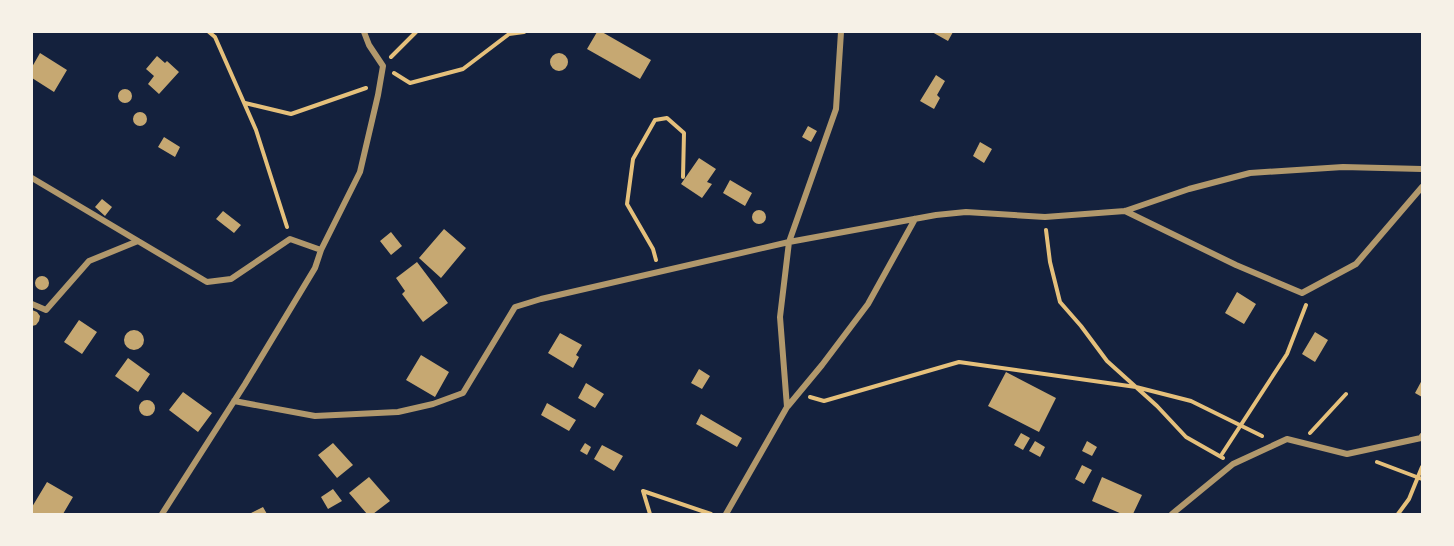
<svg xmlns="http://www.w3.org/2000/svg" width="1454" height="546" font-family="Overpass,sans-serif">
<style>
.building{fill:#c6a872}
.lines{fill:none;stroke-linecap:round;stroke-linejoin:round}
.path{stroke:#e5c07b;stroke-width:4}
.minor{stroke:#b1986c;stroke-width:6}
</style>
<rect width="100%" height="100%" fill="#14213d"/>
<path class="building" d="M597,32H602L651,60L640,79L587,49Z
M932,32H953L948,41Z
M550 62a9 9 0 1 1 18 0a9 9 0 1 1-18 0Z
M40,53L67,70L54,92L32,78V67Z
M157,56L165,63L167,61L179,72L159,94L148,84L154,76L146,69Z
M936,75L945,81L937,95L940,98L934,109L920,101Z
M118 96a7 7 0 1 1 14 0a7 7 0 1 1-14 0Z
M133 119a7 7 0 1 1 14 0a7 7 0 1 1-14 0Z
M808,126L817,131L811,142L802,137Z
M164,137L180,147L175,157L158,147Z
M980,142L992,149L984,163L973,156Z
M699,158L716,169L707,182L712,184L702,198L681,184Z
M730,180L752,193L745,206L723,193Z
M102,199L112,207L105,216L95,207Z
M752 217a7 7 0 1 1 14 0a7 7 0 1 1-14 0Z
M223,211L241,225L234,233L216,219Z
M444,229L466,248L441,278L419,258Z
M391,232L402,246L391,255L380,241Z
M417,262L448,303L423,322L402,294L405,291L396,278Z
M35 283a7 7 0 1 1 14 0a7 7 0 1 1-14 0Z
M1237,292L1256,304L1244,324L1225,313Z
M32,310L37,312L40,316L39,321L36,325L32,326Z
M79,320L97,332L82,354L64,342Z
M124 340a10 10 0 1 1 20 0a10 10 0 1 1-20 0Z
M1315,332L1328,340L1315,362L1302,354Z
M560,333L582,345L576,355L579,357L573,368L548,353Z
M421,355L449,372L435,397L406,380Z
M128,358L150,374L138,392L115,376Z
M699,369L710,376L702,389L691,383Z
M1006,372L1056,398L1039,432L988,406Z
M1422,380V397L1415,393Z
M586,383L604,394L595,408L578,398Z
M183,392L212,413L198,432L169,410Z
M139 408a8 8 0 1 1 16 0a8 8 0 1 1-16 0Z
M547,403L576,420L569,431L541,415Z
M701,414L742,438L737,447L696,424Z
M1021,433L1030,438L1023,450L1014,445Z
M1035,441L1045,447L1040,457L1029,451Z
M1087,441L1097,447L1092,456L1082,451Z
M333,443L353,465L337,478L318,455Z
M585,443L591,447L587,455L580,451Z
M602,445L623,456L614,471L594,459Z
M1082,465L1092,470L1084,484L1075,479Z
M369,477L390,501L373,514H367L349,493Z
M1102,477L1142,495L1133,514H1122L1092,501Z
M47,482L73,497L63,514H32V507Z
M333,489L342,501L328,509L321,497Z
M263,507L267,514H249Z"/>
<g class="lines">
<path class="path" d="M209,32L215,37L256,130L287,227
M391,57L416,32
M394,73L410,83L463,69L509,34L524,32
M245,103L291,114L366,88
M1046,230L1050,262L1060,302L1081,326L1107,361L1157,406L1186,437L1223,458
M656,260L653,249L627,204L633,159L655,120L667,118L684,133L683,177
M810,397L824,401L959,362L1136,387L1191,401L1262,436
M1310,433L1346,394
M1222,454L1287,354L1306,305
M1377,462L1422,479
M650,514L643,491L711,514
M1398,514L1409,499L1422,467"/>
<path class="minor" d="M32,178L207,282L231,279L290,239L321,250
M1125,211L1236,265L1302,293L1356,264L1422,187
M32,304L46,310L89,261L138,241
M234,401L315,416L398,412L433,404L463,393L515,307L541,299L789,242L936,215L966,212L1045,217L1125,211L1189,189L1250,173L1343,167L1422,169
M788,406L822,365L868,304L915,219
M162,514L245,384L315,268L321,250L360,172L378,95L383,66L369,45L364,32
M726,514L787,407L780,317L789,242L836,109L841,32
M1172,514L1233,464L1287,439L1347,454L1421,438L1422,436"/>
</g>
<rect width="1454" height="546" fill="none" stroke="#f6f1e7" stroke-width="66"/>
</svg>
